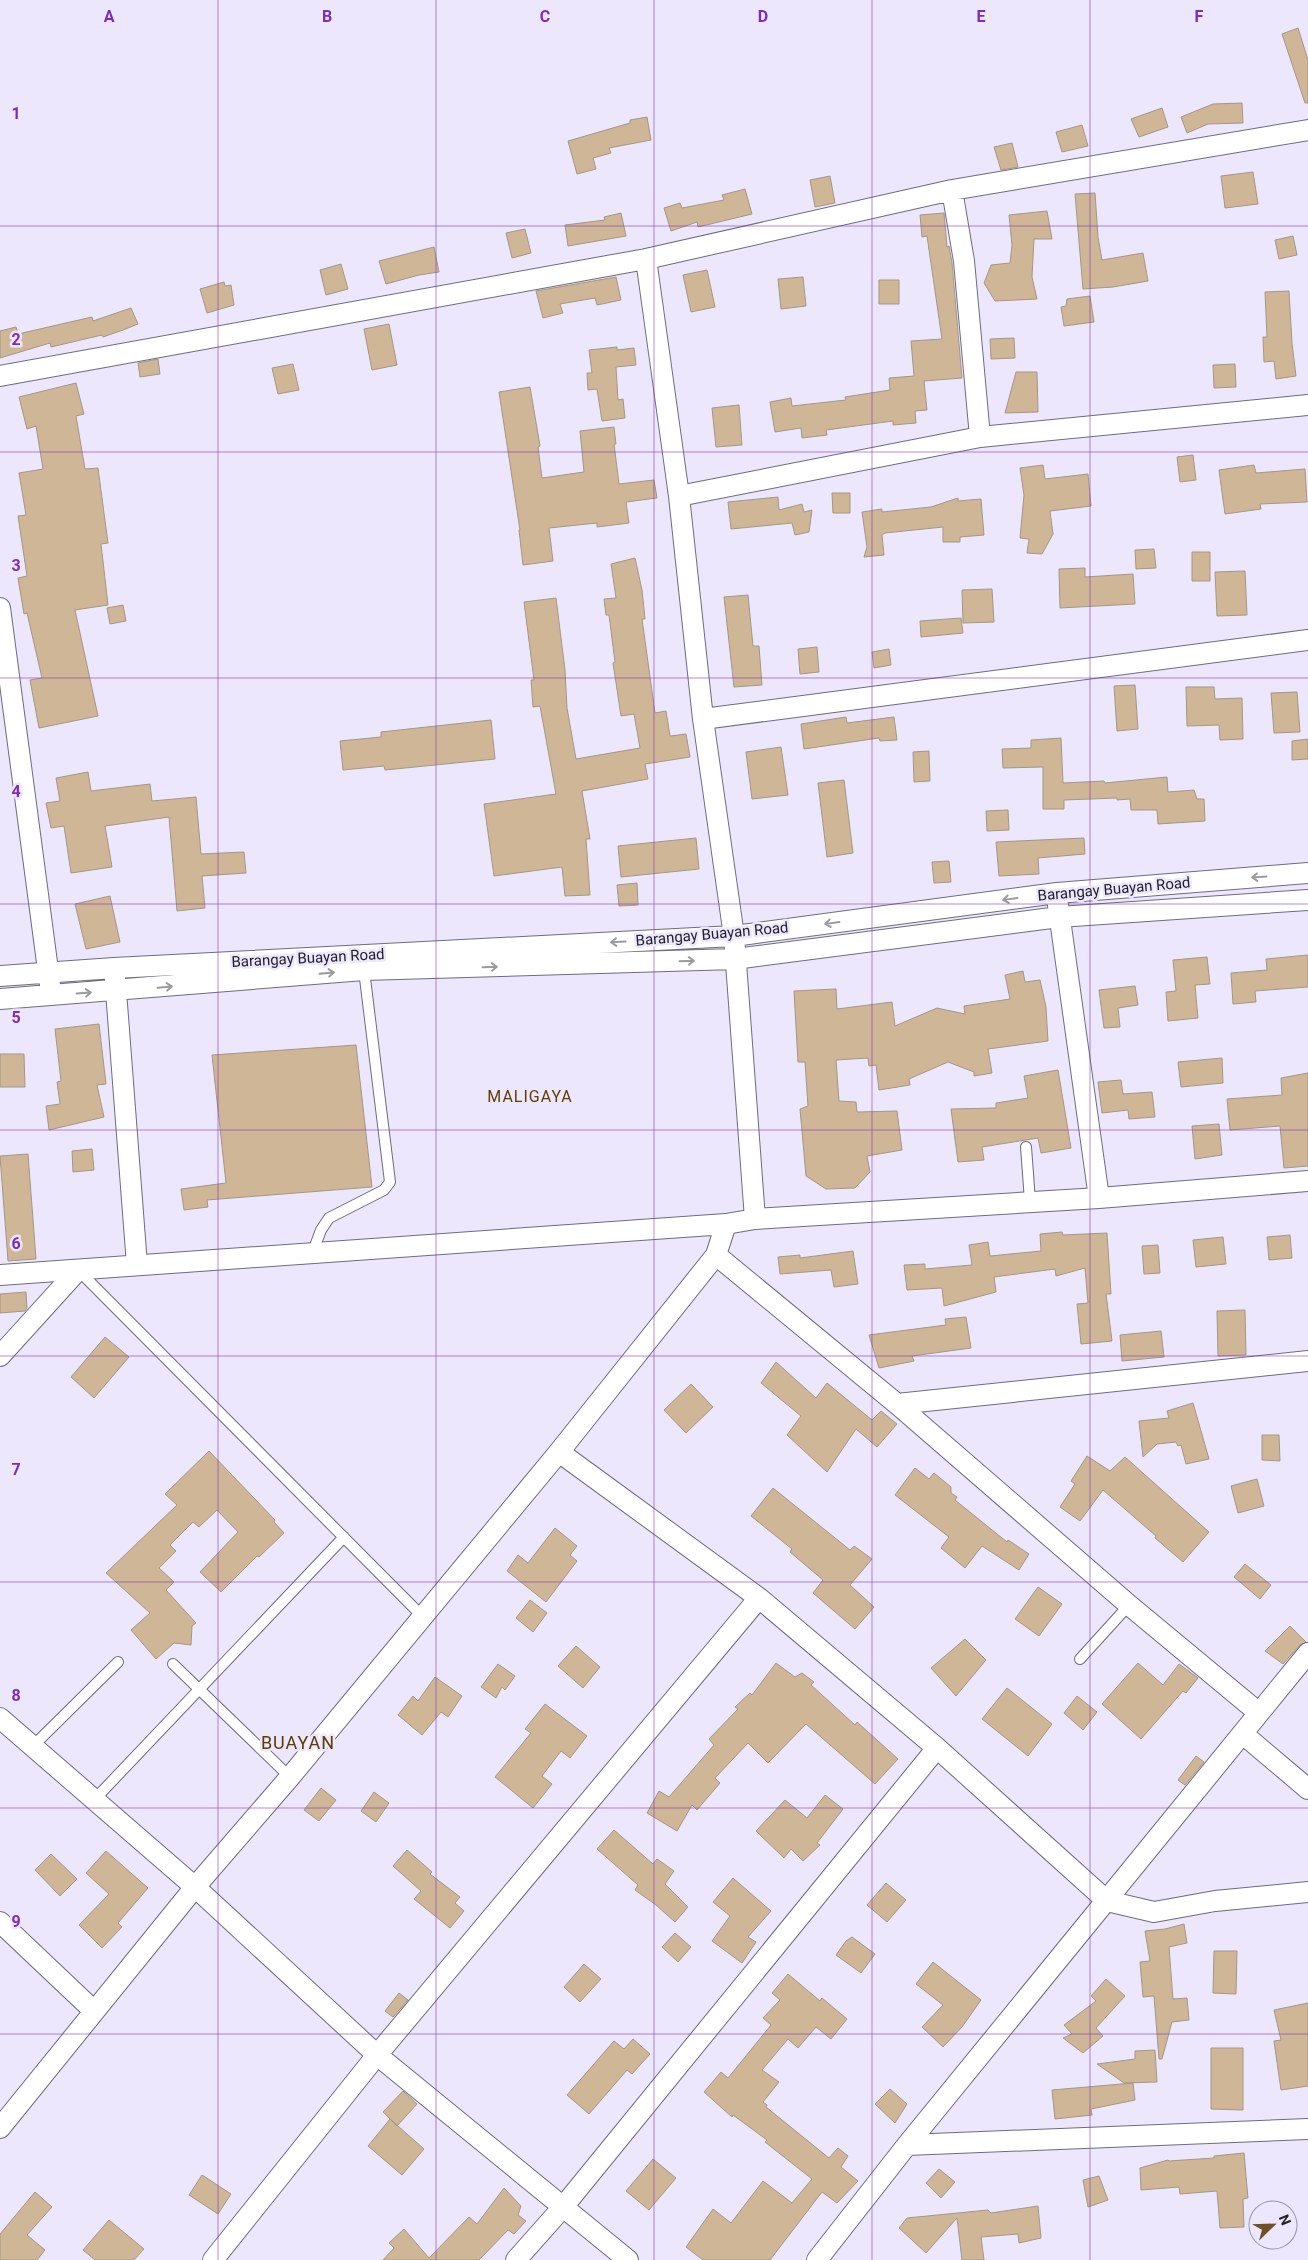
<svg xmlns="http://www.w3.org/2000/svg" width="1308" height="2260" font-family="Roboto,sans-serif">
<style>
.building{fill:#ceb696;stroke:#a49785}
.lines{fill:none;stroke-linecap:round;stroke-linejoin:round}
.service-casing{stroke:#6f6b7e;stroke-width:12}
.minor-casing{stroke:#6f6b7e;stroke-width:22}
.service{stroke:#fff;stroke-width:10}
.minor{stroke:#fff;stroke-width:20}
.oneway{stroke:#9b9a9d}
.grid{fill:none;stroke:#7b2cbf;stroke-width:1;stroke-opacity:0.55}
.labels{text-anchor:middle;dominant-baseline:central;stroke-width:5;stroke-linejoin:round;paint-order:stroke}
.street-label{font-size:15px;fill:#201f26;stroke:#ece7fd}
.neighbourhood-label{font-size:16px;letter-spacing:1px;fill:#5c3d02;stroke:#ece7fd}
.quarter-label{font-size:18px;letter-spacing:1px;fill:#5c3d02;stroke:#ece7fd}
.grid-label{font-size:16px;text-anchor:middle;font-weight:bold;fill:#7b2cbf;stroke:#ece7fd;stroke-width:5;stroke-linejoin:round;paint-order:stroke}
</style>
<rect width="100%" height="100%" fill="#ece7fd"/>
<path class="building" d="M1298,28L1308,60V103H1305L1282,34Z
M1242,103L1243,123L1208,124L1187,133L1181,117L1213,104Z
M1162,108L1168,127L1139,137L1131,119Z
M647,117L651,140L609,148L611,153L593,158L596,169L577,174L568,141L630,123V120Z
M1082,125L1088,146L1062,152L1056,132Z
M1012,143L1018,167L1001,170L994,147Z
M1253,172L1258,204L1225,208L1221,176Z
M830,176L835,203L815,207L810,180Z
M745,189L752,214L698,227L697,222L671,231L664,208L680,203L682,208L724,200L722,195Z
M1095,193L1098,237L1102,260L1143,253L1148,281L1113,287L1083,289L1075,194Z
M1047,211L1052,239H1034L1032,277L1037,299L995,301L984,283L991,265L1010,263L1012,245L1009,215Z
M621,213L626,236L568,246L565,225L605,220L604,217Z
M944,213L947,247L949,246L952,263L962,378L924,381L927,410L915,411L916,423L893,425V421L826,430L827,435L802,438L801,428L775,432L770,402L791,398L792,406L846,400L845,397L890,390L889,378L914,376L911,341L942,339L927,236L922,237L920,215Z
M525,229L531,253L512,258L506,233Z
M1293,236L1297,255L1279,259L1275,240Z
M434,247L439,272L419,275L386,284L379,261Z
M341,264L348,289L326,295L320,270Z
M707,270L715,307L691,312L683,275Z
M616,277L621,300L597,305L595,298L560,304L563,313L543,318L536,291Z
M803,277L806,306L781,309L778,279Z
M879,280H899V304H879Z
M224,282L225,286L231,285L234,305L207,313L200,289Z
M1289,291L1292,343L1296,376L1276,379L1274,361L1264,362L1263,337H1267L1265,292Z
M1090,296L1094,322L1064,326L1061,307L1066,306L1067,299Z
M131,308L138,324L123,330L103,337L102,335L51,347L50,343L0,358V331L16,327L18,334L92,317L93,321Z
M389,324L397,365L372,370L364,329Z
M1014,338L1015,358L991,359L990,339Z
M617,347V350L634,348L636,365L616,367L618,400L623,399L625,418L602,421L597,389L588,390L587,373H592L589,350Z
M158,359L160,374L140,377L138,363Z
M293,364L299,390L278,394L272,368Z
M1235,364L1236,387L1214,388L1213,365Z
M1016,372H1037L1038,412L1005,413Z
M76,383L84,414L76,416L85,469L98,468L108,543L101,544L108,605L75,610L98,716L39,728L30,680L42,678L27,613L24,614L18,578L27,576L18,516L26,515L19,473L43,469L36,426L27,429L19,397Z
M530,387L540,446L538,447L542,478L584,472L580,431L614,427L616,444H614L619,484L654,480L657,498L626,502L629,523L597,527V523L549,528L553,561L523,565L519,530H520L499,392Z
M739,405L742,445L716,447L712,408Z
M1193,455L1196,480L1180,482L1177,457Z
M1043,465L1045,479L1088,474L1091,506L1050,511L1053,534L1042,554L1027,553L1029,539L1020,538L1024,495L1020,468Z
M1254,465L1256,473L1305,469L1307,502L1260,504L1261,509L1225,514L1219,470Z
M832,493H850V513H833Z
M778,497L779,510L802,504L804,512L812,510L809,532L795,535L792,523L731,529L728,502Z
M958,498V501L981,499L984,535L960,537V542H943V527L885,533L882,535L884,555L864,557L867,547L862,512L882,509V512L931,507Z
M1154,549L1156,568L1136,569L1135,550Z
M1192,552H1210V581H1192Z
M635,558L642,590L645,619H642L655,713L666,711L670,736L686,734L690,757L645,764L648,779L582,791L590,839H586L590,895L565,896L562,867L494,876L484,804L556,794L540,706L533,707L531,680H534L524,602L556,598L565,670L567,708L576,759L640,748L634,714L621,716L613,663L615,662L609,615H606L604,599L616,598L611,564Z
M1085,568V577L1133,574L1135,604L1060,608L1059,569Z
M1245,571L1247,615L1217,616L1215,572Z
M992,589L994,622L963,623L962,590Z
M748,595L753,646H759L762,685L734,687L724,597Z
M123,605L126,621L110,624L107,608Z
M961,618L963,633L921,637L920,621Z
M817,647L819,672L800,674L798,649Z
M889,649L891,665L874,668L872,652Z
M1135,685L1138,729L1117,731L1114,686Z
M1186,687H1214L1215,699L1242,698L1243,739L1220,740L1219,725L1187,726Z
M1297,692L1300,732L1274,733L1271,693Z
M846,717L847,723L894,717L897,740L880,741L879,738L804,749L801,724Z
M491,720L495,759L385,770L384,766L343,770L340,741L381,737V732Z
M1061,738L1063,783L1104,781L1105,783L1167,777L1168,792L1194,790L1197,799H1204L1205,821L1158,824L1157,810H1131L1130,799L1117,800V798L1064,800V809H1043V767L1003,768L1002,749L1031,748V740Z
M1308,739V759L1292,760V741Z
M781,747L788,795L752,799L746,752Z
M929,751L930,781L914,782L913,752Z
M88,772L91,791L150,784L152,801L196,797L201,854L244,852L246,873L202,876L205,908L177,911L169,817L105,826L112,867L71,873L64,826L51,828L46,803L60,801L56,778Z
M844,780L853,853L827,857L818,783Z
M1008,810L1009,830L987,831L986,811Z
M696,838L699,869L621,877L618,846Z
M1084,838L1085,854L1038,858L1039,874L999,876L996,842Z
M949,861L951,882L934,883L932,862Z
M637,883L638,905L619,906L617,885Z
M110,896L120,942L86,949L75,904Z
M1308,955V987L1255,991L1256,1002L1233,1004L1231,973L1267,970L1266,959Z
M1207,957L1210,984L1195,985L1198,1018L1168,1021L1166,992L1176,991L1173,960Z
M1023,971L1025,982L1040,980L1046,1007L1048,1041L988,1049L992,1073L974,1076V1072L948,1062L909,1079L910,1085L879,1090L876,1065L869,1066L868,1058L836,1060L839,1101L856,1102L857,1112L897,1111L902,1150L867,1156L870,1172L855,1188L826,1189L806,1176L800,1109L808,1106L805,1062H798L794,991L836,989L837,1009L892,1002L895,1026L937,1008L965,1014L964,1006L1010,999L1005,975Z
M1135,986L1138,1005L1118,1008L1120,1027L1104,1028L1099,990Z
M99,1024L106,1084L97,1085L104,1117L49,1130L46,1106L60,1104L57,1082L61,1081L55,1029Z
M356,1045L372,1187L207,1200L208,1207L184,1210L181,1189L226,1183L212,1055Z
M0,1054H24L25,1087H0Z
M1222,1058L1223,1083L1181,1087L1178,1062Z
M1058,1070L1071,1148L1041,1153L1038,1138L982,1147L984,1160L958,1162L951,1109L996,1108V1103L1028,1098L1024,1076Z
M1308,1073V1166L1284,1168L1280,1126L1230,1130L1227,1099L1282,1095L1281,1078Z
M1121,1080L1123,1094L1152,1092L1155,1117L1129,1119L1128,1110L1102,1113L1098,1082Z
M1219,1124L1222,1155L1195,1159L1192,1126Z
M92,1149L94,1170L73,1172L72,1151Z
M28,1154L36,1259L8,1261L0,1156Z
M1062,1232L1063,1235L1107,1233L1111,1294H1106L1112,1341L1081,1344L1077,1304L1088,1303L1085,1268L1056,1276L1055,1269L994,1277L996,1292L944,1306L942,1288L907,1290L904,1265L925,1264V1269L972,1265L969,1245L988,1242L990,1256L1041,1251L1040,1234Z
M1290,1235L1292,1258L1269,1260L1267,1237Z
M1223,1237L1226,1264L1196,1267L1193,1240Z
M1158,1245L1160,1273L1144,1274L1142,1246Z
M853,1251L858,1284L834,1287L831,1270L780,1274L778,1257L800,1255V1258Z
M26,1292L27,1308L25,1311L0,1313V1294Z
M1245,1310L1246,1355L1218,1356L1217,1311Z
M966,1317L971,1348L912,1356L914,1361L879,1368L869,1335L946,1325L945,1319Z
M1161,1331L1164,1357L1122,1361L1120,1335Z
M105,1337L129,1357L94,1398L71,1377Z
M776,1362L816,1398L827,1383L872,1420L881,1411L897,1424L877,1447L856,1429L827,1472L787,1435L801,1416L761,1383Z
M691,1384L713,1407L686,1433L664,1410Z
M1193,1403L1209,1459L1186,1464L1181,1445L1178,1446L1176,1442L1157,1444L1143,1457L1139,1421L1169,1418L1167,1411Z
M1262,1435H1279L1280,1461L1262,1460Z
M209,1451L275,1520L274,1522L284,1533L259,1557L257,1556L221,1592L200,1572L238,1532L217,1510L199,1527L193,1522L170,1545L176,1551L159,1568L174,1582L166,1590L196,1623L192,1626L191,1645L174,1643L156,1659L131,1630L150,1613L106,1573L177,1505L165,1494Z
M1087,1456L1110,1471L1125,1457L1209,1532L1183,1562L1155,1538L1156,1536L1103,1490L1080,1521L1060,1507L1075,1484L1071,1481Z
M915,1468L929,1479L934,1473L951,1487V1493L957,1497L955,1500L1007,1542L1008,1540L1029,1554L1019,1570L982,1546L965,1568L941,1548L949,1537L895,1495Z
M1257,1479L1264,1506L1238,1513L1231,1486Z
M773,1488L850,1550L854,1546L872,1559L850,1585L874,1607L855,1629L813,1593L823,1580L790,1552L792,1549L751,1516Z
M555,1528L577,1546L570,1555L577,1561L546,1602L507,1571L518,1555L528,1563Z
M1245,1564L1271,1585L1260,1599L1234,1577Z
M1038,1587L1062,1604L1039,1636L1015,1619Z
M530,1600L547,1613L533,1632L516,1618Z
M1290,1626L1306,1642L1299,1646L1283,1664L1265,1651Z
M965,1639L986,1660L956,1696L931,1668Z
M576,1646L600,1667L583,1688L558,1666Z
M776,1663L795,1677L802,1673L814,1682L811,1685L855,1725L857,1722L898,1759L875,1784L806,1724L768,1763L748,1743L715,1778L720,1783L697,1810L692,1805L677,1831L647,1813L659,1791L669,1797L714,1745L709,1739L738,1709L735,1707L750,1693L752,1695Z
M1138,1663L1163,1685L1179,1664L1198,1678L1186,1693L1183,1691L1141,1739L1102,1704Z
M498,1664L515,1676L505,1690L502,1687L496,1698L481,1687Z
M435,1677L462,1696L448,1717L441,1712L422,1735L398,1715L413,1696L418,1701Z
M1007,1688L1052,1724L1028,1756L982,1719Z
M1077,1696L1097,1712L1083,1730L1064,1713Z
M545,1704L587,1736L570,1758L561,1751L542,1776L552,1784L533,1808L495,1777L531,1733L525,1729Z
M1196,1756L1204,1762L1185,1785L1178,1780Z
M321,1788L336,1800L319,1821L304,1810Z
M374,1792L389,1803L376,1822L361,1811Z
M825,1795L843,1809L817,1843L820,1845L803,1861L791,1849L784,1858L756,1831L785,1800L807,1818Z
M614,1830L653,1864L657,1859L674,1871L665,1884L688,1907L675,1922L656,1905L635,1890L638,1885L597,1849Z
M407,1850L432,1872L430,1874L460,1897L455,1903L464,1911L450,1928L414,1899L421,1891L393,1866Z
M106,1851L148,1888L118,1923L122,1927L102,1948L79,1925L109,1894L86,1873Z
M51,1854L77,1879L60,1896L35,1870Z
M733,1878L771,1911L748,1937L756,1942L742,1963L712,1941L730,1916L713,1902Z
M886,1883L906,1900L887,1922L867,1905Z
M1184,1924L1187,1943L1169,1947L1173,1999L1187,1998L1189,2020L1172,2022L1162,2059H1159L1154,1996L1143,1997L1140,1962L1150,1961L1145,1931L1165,1929Z
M675,1933L691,1947L678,1962L662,1947Z
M852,1937L875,1954L861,1973L836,1955L846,1941Z
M1214,1951H1237L1236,1994L1213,1993Z
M933,1962L981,2000L962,2027L943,2047L922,2027L943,2005L916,1984Z
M584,1964L601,1979L580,2002L564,1987Z
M788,1974L820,2001L822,1998L847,2019L831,2039L816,2027L798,2048L788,2039L762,2070L779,2082L763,2102L767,2105L766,2107L829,2158L838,2148L848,2156L841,2167L858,2181L837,2203L822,2192L770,2260H703L686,2247L713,2209L731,2223L763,2181L792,2203L812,2179L765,2142L767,2140L733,2115L732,2117L704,2092L721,2072L728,2078L771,2025L763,2018L780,2000L772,1993Z
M1106,1979L1125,1996L1096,2028L1103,2036L1083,2053L1063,2038L1072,2034L1064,2025L1096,2001L1091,1996Z
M399,1993L408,2000L393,2017L385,2011Z
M1308,2003V2086L1281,2090L1274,2041L1281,2040L1274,2010Z
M633,2039L650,2054L632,2074L627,2070L589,2114L567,2095L614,2041L624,2049Z
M1211,2048H1243V2110L1211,2109Z
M1155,2050L1157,2082L1124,2083L1097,2064L1135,2059V2051Z
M1133,2083L1135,2100L1091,2109L1092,2115L1055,2119L1052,2090Z
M890,2089L907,2104L895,2123L875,2104Z
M403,2091L417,2104L397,2126L383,2112Z
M390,2119L424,2149L402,2175L368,2146Z
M1244,2153L1248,2198L1243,2199L1244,2227L1220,2228L1217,2191L1180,2194L1179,2187L1141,2190L1140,2168L1168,2160L1169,2161L1214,2158V2156Z
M653,2159L676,2178L649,2210L626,2191Z
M939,2169L955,2182L941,2198L926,2183Z
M202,2175L231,2194L218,2214L189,2195Z
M1099,2176L1108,2200L1088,2207L1083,2180Z
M504,2188L521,2206L518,2215L526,2221L514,2234L508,2230L479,2260H383L394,2248L389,2243L404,2229L429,2258L469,2217L477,2224Z
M35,2192L52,2207L27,2235L45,2250L37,2260H0V2234Z
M1038,2206L1041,2238L1019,2243L1018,2234L981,2237L984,2260H962L957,2218L926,2253L899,2228L907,2218L988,2210L991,2213Z
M109,2220L144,2249L134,2260H95L83,2250Z"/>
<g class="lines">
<g class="service-casing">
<path id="service" d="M1026,1147L1030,1201
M312,1254L321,1230L329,1218L384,1190L390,1182L364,970
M78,1270L423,1617
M1080,1659L1129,1605
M173,1664L290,1777
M34,1745L118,1662
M95,1799L344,1537"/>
</g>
<g class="minor-casing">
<path id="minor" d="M952,190L964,261L980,437
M646,259L679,496L703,719L734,936L755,1219
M0,376L646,259L952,190L1308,130
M679,496L980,437L1308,405
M0,608L50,985
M703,719L1308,640
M1058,905L1099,1198
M0,976L114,968L734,936L1057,893L1308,873
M115,978L137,1265
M0,999L364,970L735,959L1059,917L1308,900
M716,1255L897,1404L1129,1605L1259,1713
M0,1275L726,1224L755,1219L1099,1198L1308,1181
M0,1356L78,1270
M897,1404L1308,1361
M559,1452L759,1598L937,1748L1107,1901L1154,1912L1215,1901L1308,1892
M0,1718L195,1887L377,2055L628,2260
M1243,1734L1308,1789
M0,1922L94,2011
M0,2128L195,1887L290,1777L559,1452L716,1255L726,1224
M907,2145L1308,2129
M213,2260L377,2055L759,1598
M516,2260L563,2207L937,1748
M817,2260L907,2145L1308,1653"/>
</g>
<use href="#service" class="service"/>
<use href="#minor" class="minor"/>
</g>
<defs><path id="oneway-shaft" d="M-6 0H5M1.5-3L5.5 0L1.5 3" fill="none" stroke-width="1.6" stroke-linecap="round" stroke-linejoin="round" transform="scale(1.25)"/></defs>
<g class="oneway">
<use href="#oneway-shaft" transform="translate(1259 877) rotate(176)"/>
<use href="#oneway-shaft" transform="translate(1010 899) rotate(172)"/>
<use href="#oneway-shaft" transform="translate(832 923) rotate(172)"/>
<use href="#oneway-shaft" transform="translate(618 942) rotate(177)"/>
<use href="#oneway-shaft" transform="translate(687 961) rotate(-2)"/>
<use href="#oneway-shaft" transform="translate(490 967) rotate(-2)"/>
<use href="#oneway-shaft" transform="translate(327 973) rotate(-5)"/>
<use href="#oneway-shaft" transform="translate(165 987) rotate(-5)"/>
<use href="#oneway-shaft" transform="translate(84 993) rotate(-4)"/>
</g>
<path class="grid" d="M218,0V2260M436,0V2260M654,0V2260M872,0V2260M1090,0V2260M0,226H1308M0,452H1308M0,678H1308M0,904H1308M0,1130H1308M0,1356H1308M0,1582H1308M0,1808H1308M0,2034H1308"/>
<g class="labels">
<g class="street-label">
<text transform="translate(1114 889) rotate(-5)">Barangay Buayan Road</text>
<text transform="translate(712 934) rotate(-5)">Barangay Buayan Road</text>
<text transform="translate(308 958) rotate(-3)">Barangay Buayan Road</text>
</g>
<g class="neighbourhood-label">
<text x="530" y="1096">MALIGAYA</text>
</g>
<g class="quarter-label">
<text x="298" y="1742">BUAYAN</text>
</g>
</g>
<g class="grid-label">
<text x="109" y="22">A</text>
<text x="327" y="22">B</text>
<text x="545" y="22">C</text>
<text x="763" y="22">D</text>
<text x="981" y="22">E</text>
<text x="1199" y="22">F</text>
<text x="16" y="119">1</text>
<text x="16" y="345">2</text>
<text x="16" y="571">3</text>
<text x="16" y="797">4</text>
<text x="16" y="1023">5</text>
<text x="16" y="1249">6</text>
<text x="16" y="1475">7</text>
<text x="16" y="1701">8</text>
<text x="16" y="1927">9</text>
</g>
<g transform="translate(1273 2225) rotate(67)"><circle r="24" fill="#ece7fd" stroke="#9a97a7"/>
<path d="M0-4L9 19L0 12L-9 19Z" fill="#6f5125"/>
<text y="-8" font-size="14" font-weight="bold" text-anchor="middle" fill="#201f26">N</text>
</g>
</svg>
